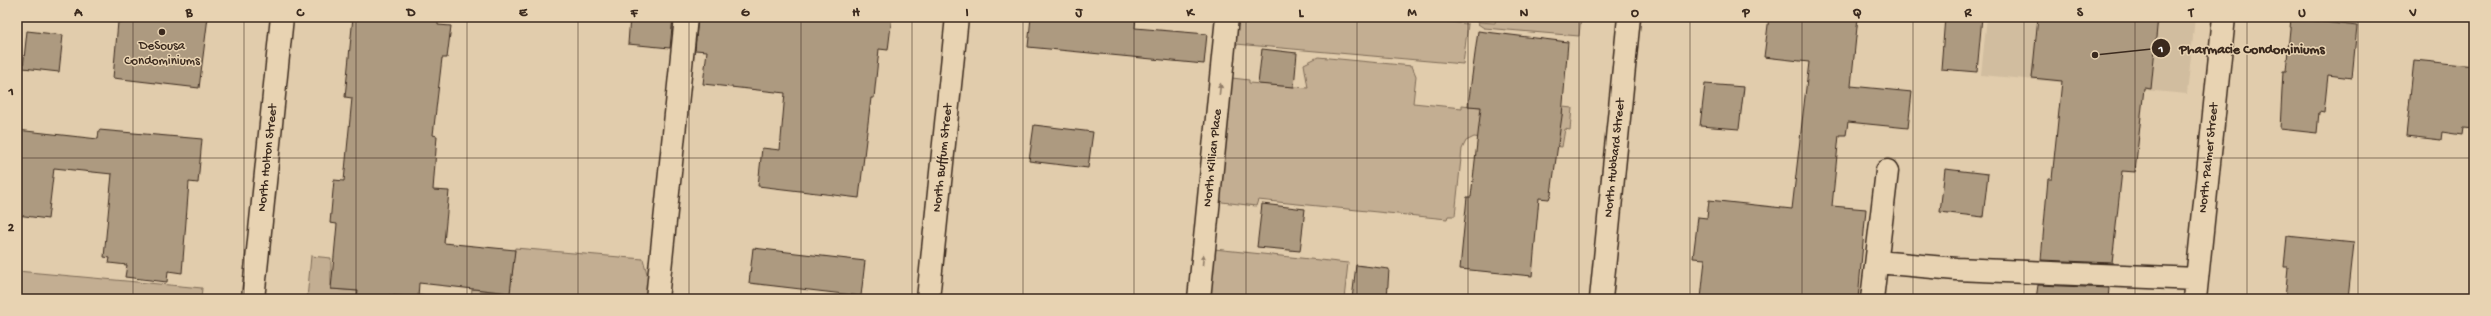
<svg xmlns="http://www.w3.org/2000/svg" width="2491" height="316" font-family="'Gochi Hand',sans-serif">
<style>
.built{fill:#d1bd9f}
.green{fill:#c3ae92;stroke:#7f6c58}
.building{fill:#ad9a80;stroke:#3b2a1e}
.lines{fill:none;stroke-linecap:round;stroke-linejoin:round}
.minor-casing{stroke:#3b2a1e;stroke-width:25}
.major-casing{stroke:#3b2a1e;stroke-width:25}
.minor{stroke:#e8d3b2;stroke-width:22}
.major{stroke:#e8d3b2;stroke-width:22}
.oneway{fill:#927e68}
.grid{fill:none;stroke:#3b2a1e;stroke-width:1;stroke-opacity:0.55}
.poi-dot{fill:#3b2a1e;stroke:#e8d3b2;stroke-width:1.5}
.labels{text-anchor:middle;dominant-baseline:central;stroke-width:3;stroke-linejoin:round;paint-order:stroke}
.poi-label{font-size:13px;fill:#3b2a1e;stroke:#e8d3b2}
.street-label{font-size:13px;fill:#3b2a1e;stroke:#e8d3b2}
.leader{fill:none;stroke:#3b2a1e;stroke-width:1.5}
.callout-dot{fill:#3b2a1e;stroke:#e8d3b2;stroke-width:1.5}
.mark-label{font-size:12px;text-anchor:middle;font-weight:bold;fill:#fff}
.callout-label{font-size:14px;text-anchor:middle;font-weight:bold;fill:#3b2a1e;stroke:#e8d3b2;stroke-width:3;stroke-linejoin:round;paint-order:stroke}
.neatline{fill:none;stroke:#3b2a1e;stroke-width:1.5}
.grid-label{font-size:13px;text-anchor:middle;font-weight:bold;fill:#3b2a1e}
</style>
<rect width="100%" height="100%" fill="#e1ccac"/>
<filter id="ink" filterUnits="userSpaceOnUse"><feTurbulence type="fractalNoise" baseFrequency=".025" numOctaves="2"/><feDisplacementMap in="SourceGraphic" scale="8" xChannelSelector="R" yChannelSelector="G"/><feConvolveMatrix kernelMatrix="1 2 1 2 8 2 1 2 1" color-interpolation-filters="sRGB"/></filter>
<g filter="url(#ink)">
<path class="built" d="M1987,17H2195L2187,94L1981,75Z"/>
<path class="green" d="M1238,17H1422V19L1468,24L1463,64L1236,44Z
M1496,17H1581L1579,36L1484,28L1478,24V22L1495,23Z
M1318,57L1412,66L1416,76L1413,103L1462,108V105L1562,116L1563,107L1572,108L1570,130L1565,129L1562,147L1474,137L1466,141L1462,149L1455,216H1448L1447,219L1258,200L1256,206L1222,202L1220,198L1232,78L1249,80V83L1308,88L1304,64Z
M515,248L643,259L649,281L647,299H471L472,289L510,293Z
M1214,249L1348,263L1344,299H1209Z
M311,256L331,258V289L358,291L357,296L388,298L389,295L418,298V295L462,299H307Z
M17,271L202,288L201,299H17Z"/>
<path class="building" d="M123,17H208L199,88L113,78L118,22H123Z
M353,17H418L438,19V25L451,26L447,58H442L433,135L437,136L433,190L449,191L444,243L515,250L510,293L419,283L418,298L389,295L388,298L357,296L358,291L331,289L337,224L330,223L334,180L344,181L352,98L345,97Z
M630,17H673L670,48L628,44Z
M698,17H892L888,50L879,49L874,98H871L859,198L758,186L762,148L780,150L785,93L703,84L707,51L695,50Z
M1031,17H1136L1135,28L1207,34L1204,64L1028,47Z
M1769,17H1858L1851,86L1912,92L1908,128L1848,122L1846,135H1839L1832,206L1866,209L1858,299H1701L1705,259L1693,258L1698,217L1707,218L1709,200L1792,209L1809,62L1764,57Z
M1945,17H1982L1977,72L1941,69Z
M2038,17H2158L2151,89L2144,88L2135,172L2122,171L2112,263L2041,260L2048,179H2052L2062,81L2032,78Z
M2291,18L2357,26L2352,78L2328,75L2324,113L2319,112L2317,133L2280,129L2283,71H2286Z
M27,31L63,35L59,72L23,68Z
M1478,31L1568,42L1562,116L1551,194L1549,199L1539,198L1532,276L1460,269L1467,197H1471L1481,107L1468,106Z
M1262,49L1297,53L1294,87L1258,84Z
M2414,60L2474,66V129L2463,128L2462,135L2442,132L2441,140L2406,136Z
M1705,84L1744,87L1739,129L1700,126Z
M1034,125L1093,132L1088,168L1029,161Z
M17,130L98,139L99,130L202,139L198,183L189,182L182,273L168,271L167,282L125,277L127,265L109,263L110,258L104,257L112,174L54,168L48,219L17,215Z
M1945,169L1988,174L1983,217L1940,212Z
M1262,204L1305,209L1300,251L1257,247Z
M2287,236L2354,243L2348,299H2285L2288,267H2284Z
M753,248L865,261L861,296L749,283Z
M1356,265L1389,269L1387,299H1352Z
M2038,285L2109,288L2108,299H2036Z"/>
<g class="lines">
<g class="minor-casing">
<path id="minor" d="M1877,262L1956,269L2197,279
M657,299L686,17
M928,299L957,17
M1199,299L1227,17
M1601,299L1629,17
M1872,299L1887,171
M2195,299L2224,17"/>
</g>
<g class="major-casing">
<path id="major" d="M253,299L282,17"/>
</g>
<use href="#minor" class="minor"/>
<use href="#major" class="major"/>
</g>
<defs><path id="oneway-solid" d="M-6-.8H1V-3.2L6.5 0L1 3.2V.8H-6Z"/></defs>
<g class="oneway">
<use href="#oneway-solid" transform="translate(1220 89) rotate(-84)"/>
<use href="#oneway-solid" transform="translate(1203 260) rotate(-84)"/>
</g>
</g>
<path class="grid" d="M133,17V299M244,17V299M356,17V299M467,17V299M578,17V299M689,17V299M801,17V299M912,17V299M1023,17V299M1134,17V299M1246,17V299M1357,17V299M1468,17V299M1579,17V299M1690,17V299M1802,17V299M1913,17V299M2024,17V299M2135,17V299M2247,17V299M2358,17V299M17,158H2474"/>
<circle class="poi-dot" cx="162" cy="32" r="4"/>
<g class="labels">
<g class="poi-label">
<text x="162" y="46">DeSousa<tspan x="162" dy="15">Condominiums</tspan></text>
</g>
<g class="street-label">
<text transform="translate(268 158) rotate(-84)">North Holton Street</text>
<text transform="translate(943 158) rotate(-84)">North Buffum Street</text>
<text transform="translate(1213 158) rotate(-84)">North Killian Place</text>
<text transform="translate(1615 158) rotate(-84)">North Hubbard Street</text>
<text transform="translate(2209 158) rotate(-84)">North Palmer Street</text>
</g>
</g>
<path class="leader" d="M2095 55L2161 48"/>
<g class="callout-dot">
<circle cx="2095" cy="55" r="4"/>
<circle cx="2161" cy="48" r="10"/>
</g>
<g class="mark-label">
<text x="2161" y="52">1</text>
</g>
<g class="callout-label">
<text x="2252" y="53">Pharmacie Condominiums</text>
</g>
<rect width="2491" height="316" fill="none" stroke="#e8d3b2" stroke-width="44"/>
<rect x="22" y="22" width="2447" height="272" class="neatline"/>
<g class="grid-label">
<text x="78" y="16">A</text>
<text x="189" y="16">B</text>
<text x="300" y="16">C</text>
<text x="411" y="16">D</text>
<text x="523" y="16">E</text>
<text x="634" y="16">F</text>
<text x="745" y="16">G</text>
<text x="856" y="16">H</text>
<text x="967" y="16">I</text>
<text x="1079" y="16">J</text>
<text x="1190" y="16">K</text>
<text x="1301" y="16">L</text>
<text x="1412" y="16">M</text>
<text x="1524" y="16">N</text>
<text x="1635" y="16">O</text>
<text x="1746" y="16">P</text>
<text x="1857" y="16">Q</text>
<text x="1968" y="16">R</text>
<text x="2080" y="16">S</text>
<text x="2191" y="16">T</text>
<text x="2302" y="16">U</text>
<text x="2413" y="16">V</text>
<text x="11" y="95">1</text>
<text x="11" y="231">2</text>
</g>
</svg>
